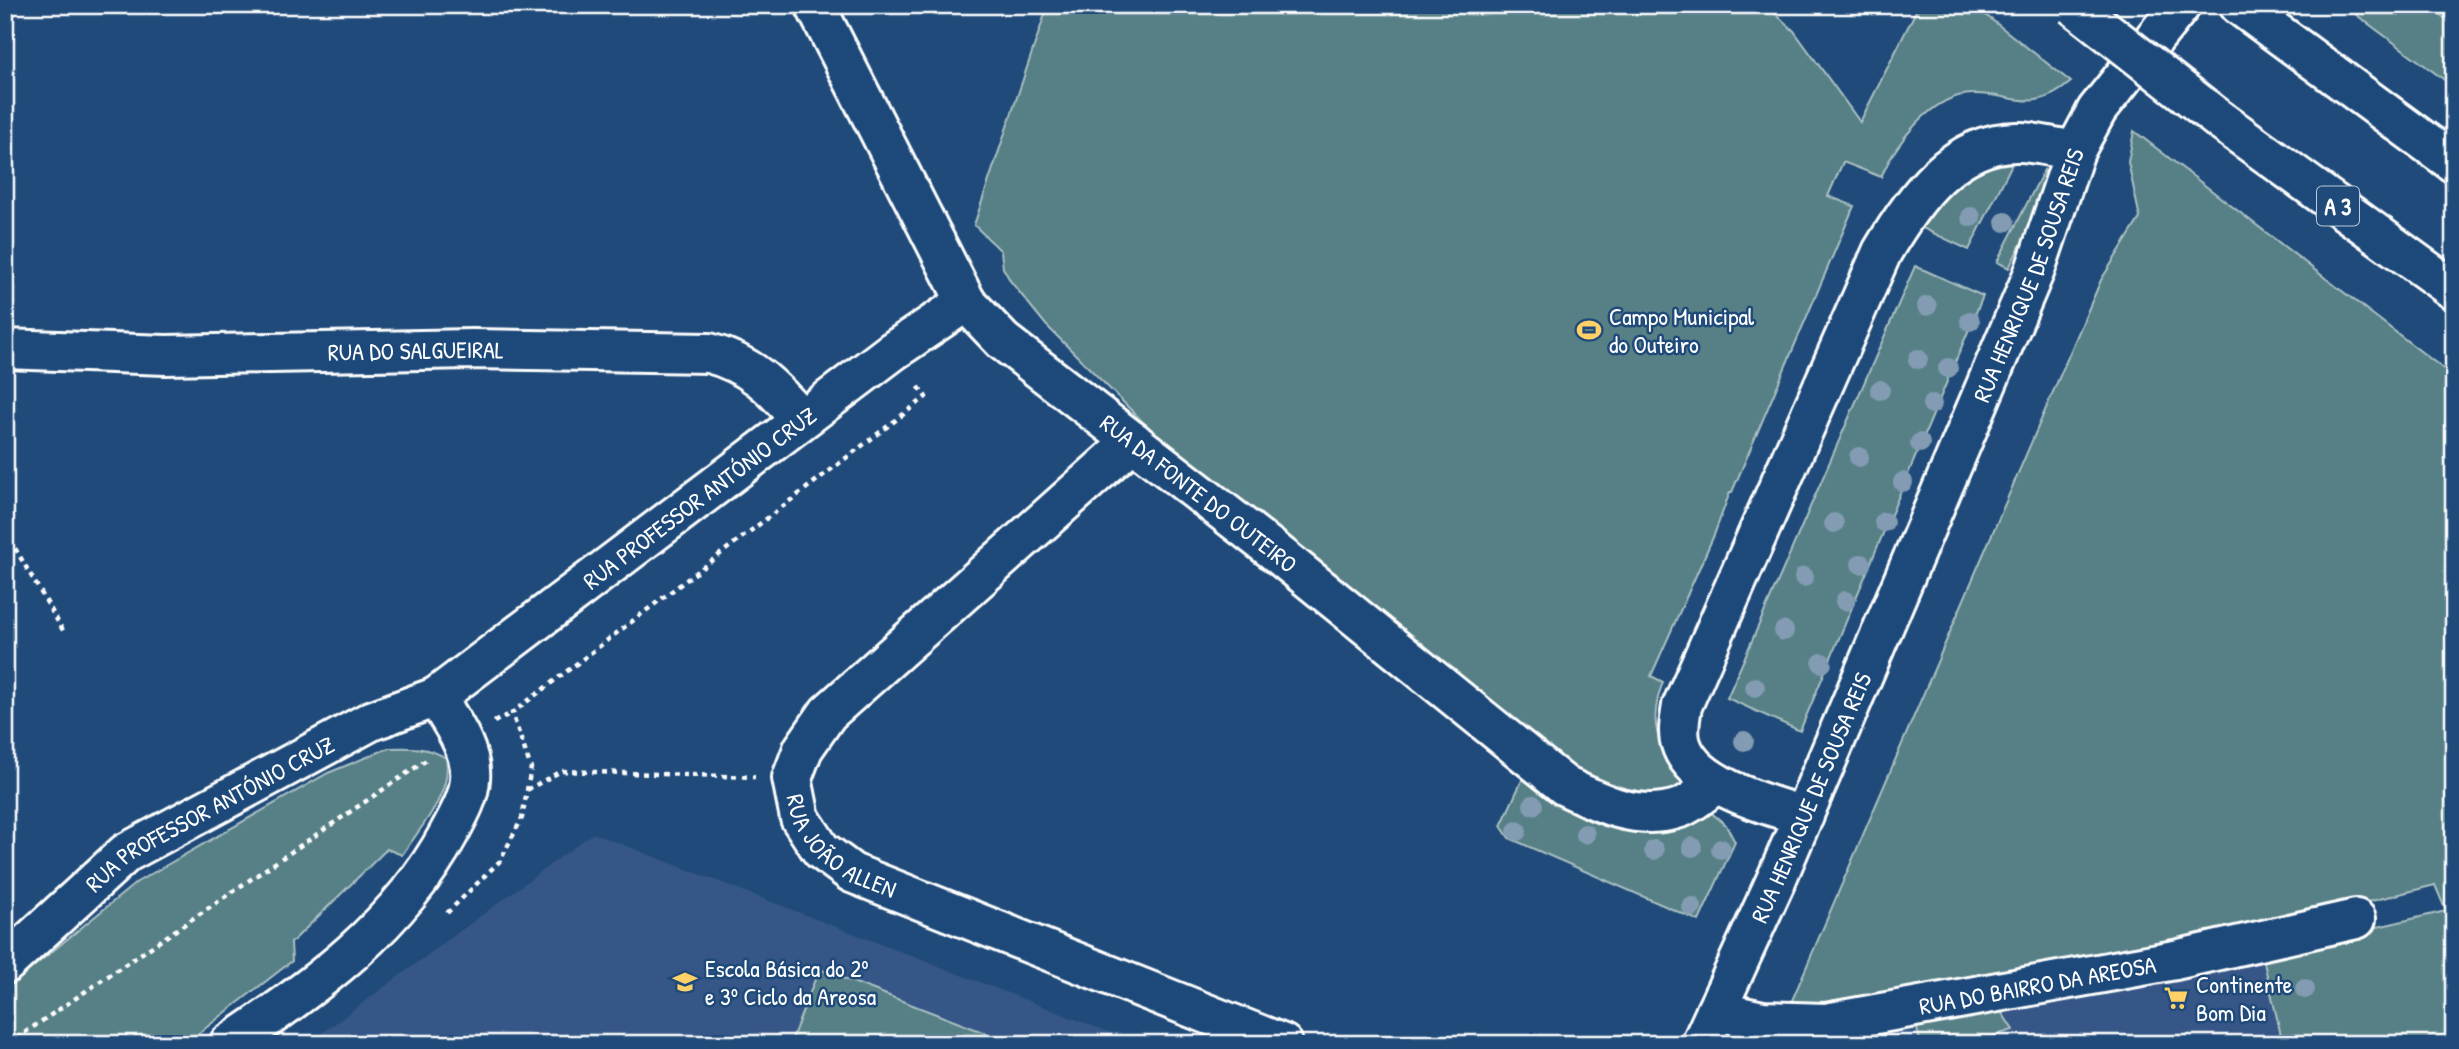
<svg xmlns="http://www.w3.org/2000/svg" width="2459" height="1049" font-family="'Patrick Hand',sans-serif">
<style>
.built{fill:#365786}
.green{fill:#578086;stroke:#abc0c2;stroke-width:2}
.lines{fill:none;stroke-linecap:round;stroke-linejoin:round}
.minor-casing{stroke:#fff;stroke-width:44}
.highway-casing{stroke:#fff;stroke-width:44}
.path{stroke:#fff;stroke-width:4.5;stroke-dasharray:5 5;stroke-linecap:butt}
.minor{stroke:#1f4a7a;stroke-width:38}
.highway{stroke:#1f4a7a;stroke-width:38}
.highway-bridge-casing{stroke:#fff;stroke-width:44;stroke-linecap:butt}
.highway-bridge{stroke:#1f4a7a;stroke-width:38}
.tree{fill:#839cb3}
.labels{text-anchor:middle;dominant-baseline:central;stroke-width:5;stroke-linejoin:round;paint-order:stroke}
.shield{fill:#1f4a7a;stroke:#bcc9d7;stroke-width:2}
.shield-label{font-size:23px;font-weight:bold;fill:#fff}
.street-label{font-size:24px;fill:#fff;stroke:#1f4a7a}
.poi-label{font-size:24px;fill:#fff;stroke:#1f4a7a;text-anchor:start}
</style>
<rect width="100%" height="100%" fill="#1f4a7a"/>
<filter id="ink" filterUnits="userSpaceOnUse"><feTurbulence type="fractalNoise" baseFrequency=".0143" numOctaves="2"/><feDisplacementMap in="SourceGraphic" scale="14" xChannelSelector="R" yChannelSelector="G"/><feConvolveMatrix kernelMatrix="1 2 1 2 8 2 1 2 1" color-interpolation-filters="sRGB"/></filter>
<g filter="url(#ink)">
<path class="built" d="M593,833L1140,1044H307Z
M2262,954L2332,1044H1814L1893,1020Z"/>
<path class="green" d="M1048,5H1766L1794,31L1860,122L1919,5H1973L2071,82C2031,116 2014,93 1973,94C1932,94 1896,143 1881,177L1843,162L1828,196L1854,206L1732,492H1730L1714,535L1651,676L1663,682C1647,723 1657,748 1686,779L1685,787L1646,802L1551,761L1163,442L1046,325L1011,282L1003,268L1001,251L974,225Z
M2343,5H2439L2435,11L2454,25V87Z
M2134,131L2454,377V1044H2283L2262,954L2446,911L2435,885L2237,935L1816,1013L1790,1005L2101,280L2140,218L2128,162Z
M2016,156L1969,250L1918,226L1965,173Z
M2044,170L2049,179L2047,192L2009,268L1997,262Z
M1915,266L1983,296L1800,731L1727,698Z
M389,748C410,747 428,747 446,758C453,793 420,828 402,855L387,849L291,943L292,961L185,1044H5V990L137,882L328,773Z
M1523,778L1554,799L1709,811L1726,825L1735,842L1699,921L1509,838L1501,826Z
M819,969L1014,1044H790Z
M1995,1002L2013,1030L1967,1044H1921L1915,1022L1847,1042L1845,1035Z"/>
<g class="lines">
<g class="minor-casing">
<g id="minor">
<path id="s1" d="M815,5L966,302L1003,341L1273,550L1565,786C1602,804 1639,822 1680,808C1693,803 1706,791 1716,783"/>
<path id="s2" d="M5,349L166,355L472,349L709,353C751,364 774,388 801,419"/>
<path id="s3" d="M1133,441L828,713L803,749L792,778L800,818L821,850L852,873L1283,1044"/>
<path d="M1804,816C1767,805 1694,786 1681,744C1677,732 1680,719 1682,706L1882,252C1912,201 1954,139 2021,142C2039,143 2057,148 2075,151"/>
<path id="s4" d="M5,964L126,853L371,721L436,697L893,351L966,302"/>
<path id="s5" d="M1716,1011L1763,1021L1826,1023L2175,960L2356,919"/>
<path d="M229,1044C315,987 400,925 449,833C458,816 469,798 470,779C473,750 450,720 436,697"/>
<path id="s6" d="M1701,1044L1777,878L2035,270L2075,151L2097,110L2181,5"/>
</g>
</g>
<g class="highway-casing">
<path id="highway" d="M2239,5L2454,163
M2221,121L2454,290"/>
</g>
<path class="path" d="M1911,5L1916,11
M5,531L64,632
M494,722L512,713
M527,790L561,771L755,777
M447,913L500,861L522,818L531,768L512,713L926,397L916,383
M8,1044L428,759"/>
<use href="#minor" class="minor"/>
<use href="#highway" class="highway"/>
<g class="highway-bridge-casing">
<path id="highway-bridge" d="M2073,5L2221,121"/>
</g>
<use href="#highway-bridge" class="highway-bridge"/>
</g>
<g class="tree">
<circle cx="1971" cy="217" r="10"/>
<circle cx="2005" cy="222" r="10"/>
<circle cx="1927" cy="306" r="10"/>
<circle cx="1970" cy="321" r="10"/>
<circle cx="1918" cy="359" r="10"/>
<circle cx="1948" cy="368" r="10"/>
<circle cx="1880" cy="390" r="10"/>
<circle cx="1932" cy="404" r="10"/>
<circle cx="1920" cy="443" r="10"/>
<circle cx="1859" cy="457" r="10"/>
<circle cx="1903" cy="482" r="10"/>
<circle cx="1884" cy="522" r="10"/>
<circle cx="1834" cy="523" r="10"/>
<circle cx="1861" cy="564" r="10"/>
<circle cx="1804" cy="577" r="10"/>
<circle cx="1845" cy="601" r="10"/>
<circle cx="1784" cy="631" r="10"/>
<circle cx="1822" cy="663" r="10"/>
<circle cx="1755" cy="687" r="10"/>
<circle cx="1744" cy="741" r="10"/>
<circle cx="1533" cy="805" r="10"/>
<circle cx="1517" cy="831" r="10"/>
<circle cx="1585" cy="834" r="10"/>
<circle cx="1692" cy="847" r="10"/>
<circle cx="1721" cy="849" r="10"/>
<circle cx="1654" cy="850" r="10"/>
<circle cx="1692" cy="907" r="10"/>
<circle cx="2305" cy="989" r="10"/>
</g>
</g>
<defs>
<g id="stadium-bare" transform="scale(1.89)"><path d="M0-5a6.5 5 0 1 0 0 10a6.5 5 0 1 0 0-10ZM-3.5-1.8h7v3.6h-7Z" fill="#ffd166" stroke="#1f4a7a" stroke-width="2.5" paint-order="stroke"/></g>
<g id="school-bare" transform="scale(1.89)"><path d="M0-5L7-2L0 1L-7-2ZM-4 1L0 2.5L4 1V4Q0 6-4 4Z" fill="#ffd166" stroke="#1f4a7a" stroke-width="2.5" paint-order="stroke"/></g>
<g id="supermarket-bare" transform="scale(1.89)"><path d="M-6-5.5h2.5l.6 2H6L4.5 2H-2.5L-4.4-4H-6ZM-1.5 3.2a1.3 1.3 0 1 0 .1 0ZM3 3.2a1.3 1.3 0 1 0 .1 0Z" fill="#ffd166" stroke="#1f4a7a" stroke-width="2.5" paint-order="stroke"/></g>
</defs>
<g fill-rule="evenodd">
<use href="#stadium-bare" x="1589" y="330"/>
<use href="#school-bare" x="685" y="982"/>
<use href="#supermarket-bare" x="2176" y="998"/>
</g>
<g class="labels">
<rect class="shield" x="2317" y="186.5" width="42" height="39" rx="5"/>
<g class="shield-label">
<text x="2338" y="206">A 3</text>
</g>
<g class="street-label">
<text stroke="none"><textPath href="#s6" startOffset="836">RUA HENRIQUE DE SOUSA REIS</textPath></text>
<text stroke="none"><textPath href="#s2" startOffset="411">RUA DO SALGUEIRAL</textPath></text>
<text stroke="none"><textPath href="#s1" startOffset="635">RUA DA FONTE DO OUTEIRO</textPath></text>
<text stroke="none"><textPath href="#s4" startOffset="842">RUA PROFESSOR ANTÓNIO CRUZ</textPath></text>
<text stroke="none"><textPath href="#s6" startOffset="270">RUA HENRIQUE DE SOUSA REIS</textPath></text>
<text stroke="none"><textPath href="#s4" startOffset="256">RUA PROFESSOR ANTÓNIO CRUZ</textPath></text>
<text stroke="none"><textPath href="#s3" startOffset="574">RUA JOÃO ALLEN</textPath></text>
<text stroke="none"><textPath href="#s5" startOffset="326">RUA DO BAIRRO DA AREOSA</textPath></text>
</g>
<g class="poi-label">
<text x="1609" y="316">Campo Municipal<tspan x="1609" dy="28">do Outeiro</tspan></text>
<text x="705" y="968">Escola Básica do 2º<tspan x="705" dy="28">e 3º Ciclo da Areosa</tspan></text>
<text x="2196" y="984">Continente<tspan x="2196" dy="28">Bom Dia</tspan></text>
</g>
</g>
<rect width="2459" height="1049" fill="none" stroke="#1f4a7a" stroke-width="28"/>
<rect x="14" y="14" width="2431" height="1021" fill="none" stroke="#fff" stroke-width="2.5" filter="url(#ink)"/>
</svg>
